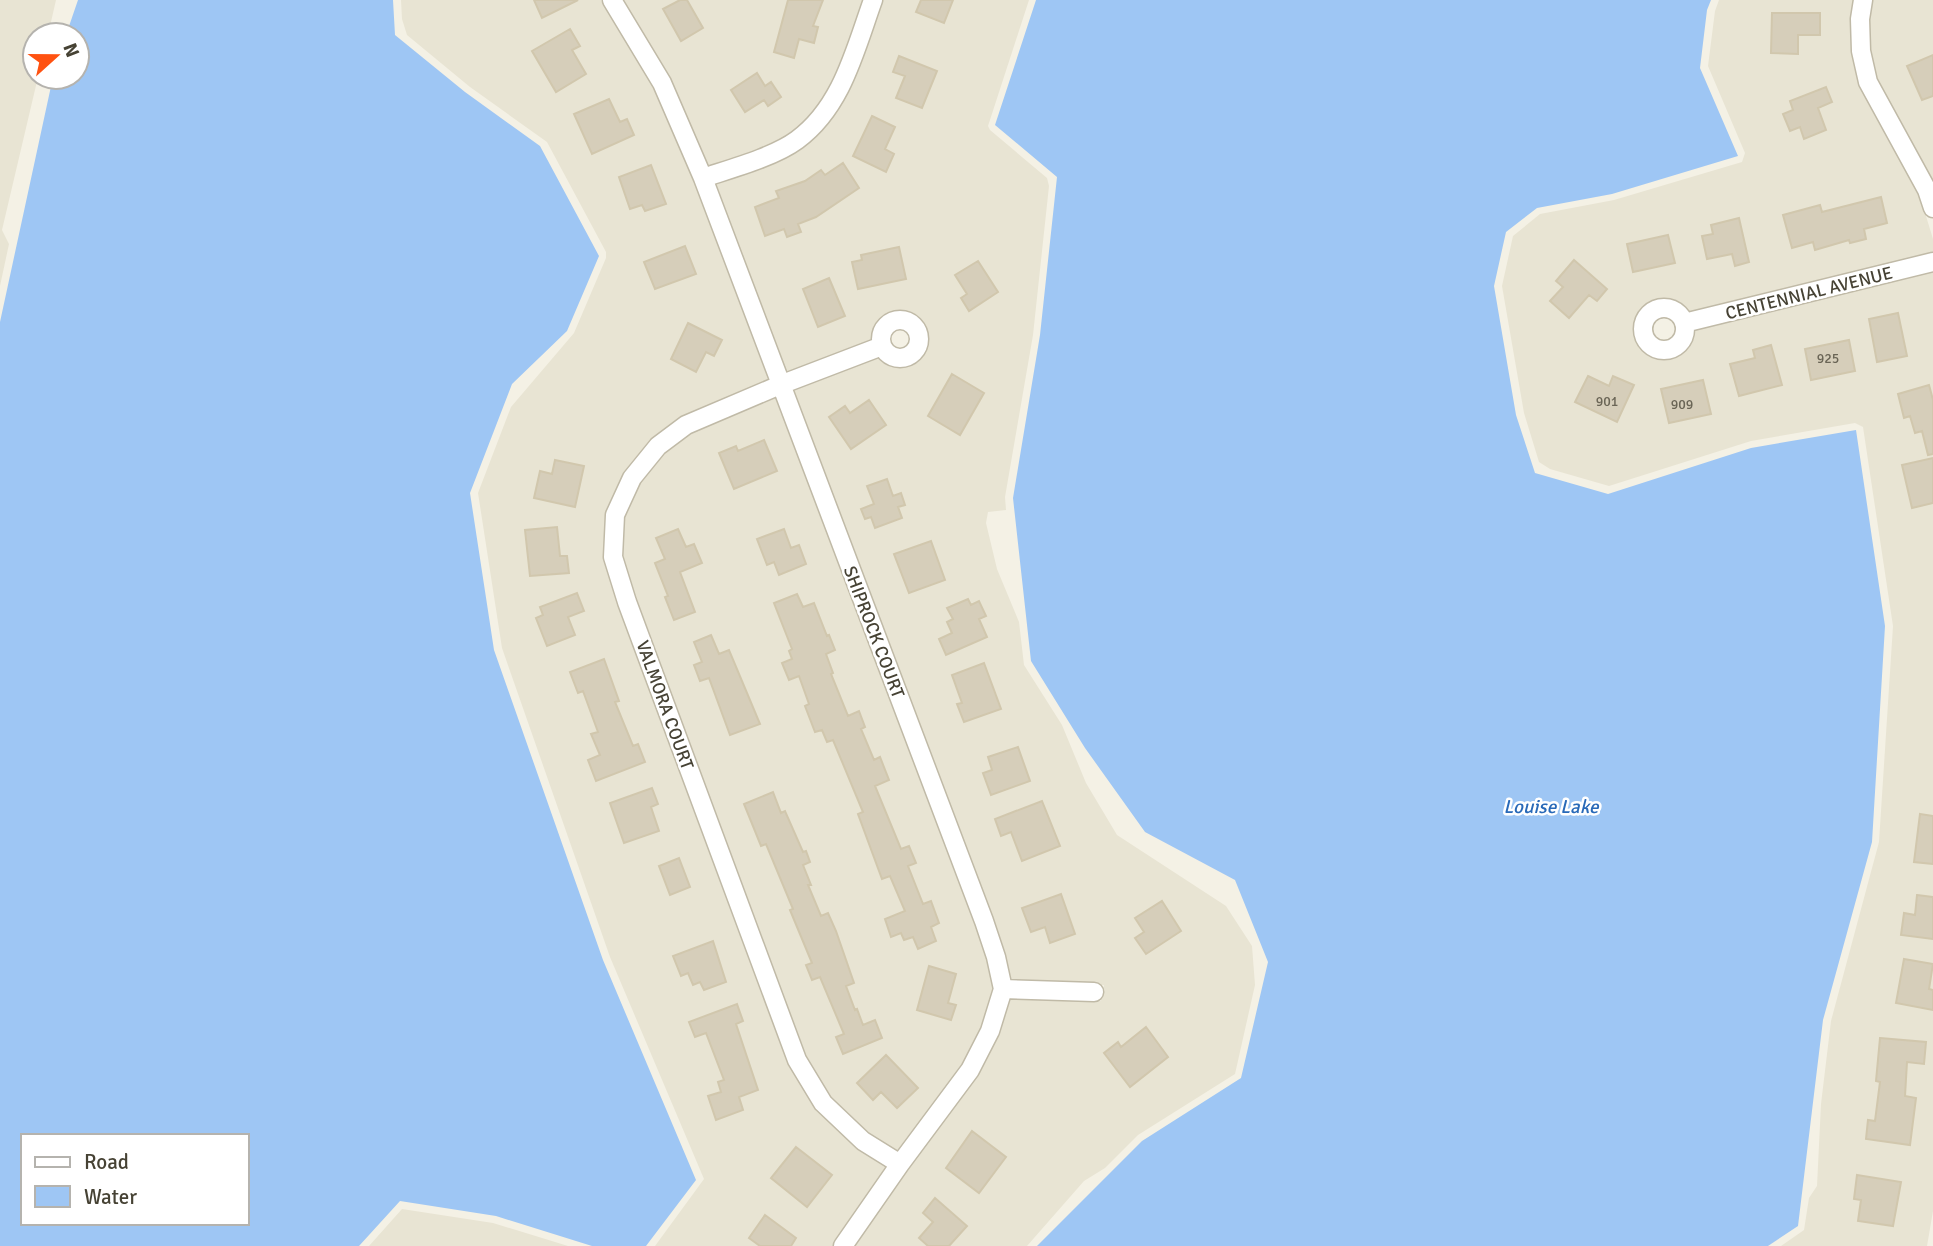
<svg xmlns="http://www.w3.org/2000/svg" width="1933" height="1246" font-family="Signika,sans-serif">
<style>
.residential{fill:#e8e4d3}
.water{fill:#9ec6f4;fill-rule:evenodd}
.building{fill:#d6ceba;stroke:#d1c7ad;stroke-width:2}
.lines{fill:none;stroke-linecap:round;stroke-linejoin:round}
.street-casing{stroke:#c0baa7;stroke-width:21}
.street{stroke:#fff;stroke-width:18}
.labels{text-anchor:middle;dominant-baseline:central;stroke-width:5;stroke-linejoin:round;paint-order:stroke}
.number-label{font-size:14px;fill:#6a6556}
.street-label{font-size:18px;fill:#464234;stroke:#fff}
.water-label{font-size:19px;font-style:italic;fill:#2869b8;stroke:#fff}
</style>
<rect width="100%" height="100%" fill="#f4f1e5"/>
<path class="residential" d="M0,0H56L48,35H35V77H38L2,230L9,244L0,286Z
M401,0H601L653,87L694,181L769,381L651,442L623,476L606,513L605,560L619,605L788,1063L816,1109L856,1147L888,1166L833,1246H655L704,1179L610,957L502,648L478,493L511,407L574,333L606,258V252L547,142L470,87L407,35L402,19Z
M623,0H863L836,80L813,113L792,134L754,152L708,168L670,79Z
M882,0H1029L988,126L990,130L1047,178L1049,186L1033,335L1005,497L1006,510L988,512L986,523L997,569L1019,622L1024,665L1062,725L1086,783L1117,835L1226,906L1252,946L1255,985L1235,1074L1138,1135L1105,1168L1084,1181L1027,1246H853L907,1168L977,1074L998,1034L1010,997L1101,1001L1104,985L1011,981L1005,954L992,918L791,389L878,356L886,364L897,367L912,364L921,358L927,349L929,338L927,328L921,320L911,314L893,313L880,321L874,330L872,341L786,374L714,183L827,121L852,85Z
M1719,0H1855L1851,18L1852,53L1859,84L1919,193L1933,239V253L1690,314L1678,303L1658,300L1644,308L1637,317L1634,328L1639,346L1647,353L1658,358H1670L1681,353L1689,344L1694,329L1933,270V1211L1927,1246H1781L1804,1230L1809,1198L1817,1186L1821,1104L1831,1021L1879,842L1893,626L1863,427L1855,423L1751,441L1609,486L1550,469L1539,462L1524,413L1502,286L1513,236L1540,214L1614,200L1742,162L1745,153L1708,66L1715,11Z
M1873,0H1933V181L1876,78L1870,50L1869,19Z
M775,396L975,924L988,960L994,989L982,1029L962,1066L898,1152L869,1134L830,1098L805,1056L636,599L622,555L624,516L639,482L664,452L690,431Z
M402,1209L493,1223L568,1246H369Z"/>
<path class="water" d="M78,0H393L395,35L465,92L540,146L599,256L567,331L512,384L470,493L494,650L603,960L696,1180L646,1246H592L496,1216L400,1201L359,1246H0V322L53,77H77V35H66ZM23,1136H247V1223H23Z
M1036,0H1711L1707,10L1700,68L1738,156L1612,194L1537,208L1506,232L1494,286L1516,415L1535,473L1608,494L1751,448L1856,430L1885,626L1872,842L1823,1020L1798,1226L1768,1246H1037L1142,1141L1241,1078L1268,962L1235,880L1145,832L1085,748L1031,661L1013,498L1040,335L1057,177L995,125Z"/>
<path class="building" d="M534,0H578L542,18Z
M680,0H687L703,28L681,41L663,9Z
M788,0H823L813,26L818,27L814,43L799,39L794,58L774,52Z
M921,0H953L944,23L916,12Z
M1772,13H1820V35H1798V54L1771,53Z
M570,29L580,46L572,50L586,74L556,92L532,51Z
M1933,55V96L1922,100L1907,66Z
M899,56L937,71L922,108L896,98L905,76L893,72Z
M757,73L765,86L771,82L781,97L768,106L764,100L745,112L731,90Z
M1826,87L1832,102L1818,108L1826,130L1804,139L1800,127L1790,131L1783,114L1793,110L1790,101Z
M609,99L620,122L627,119L634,135L592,154L574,114Z
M872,116L895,127L885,149L894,154L886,172L853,156Z
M843,163L859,188L816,217L798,224L801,232L787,237L784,229L765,236L755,207L779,198L776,191L805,181L821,170L825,175Z
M651,165L666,204L645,211L642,205L630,209L619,177Z
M1881,197L1887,223L1864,229L1866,239L1850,243L1849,240L1815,250L1813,242L1792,248L1783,215L1820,205L1822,212Z
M1739,218L1749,262L1735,266L1732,254L1707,259L1702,236L1713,234L1711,225Z
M1668,235L1675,263L1633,272L1627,244Z
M685,246L696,274L655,289L644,262Z
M899,247L906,279L858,289L852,262L862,260L861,255Z
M1574,260L1607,289L1597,301L1589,295L1569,318L1550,301L1563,287L1556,281Z
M978,261L998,292L969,311L961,298L967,294L955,275Z
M829,278L845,316L818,327L803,289Z
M1898,313L1907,356L1877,362L1869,319Z
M688,323L722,340L714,356L706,352L696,372L671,359Z
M1849,340L1855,371L1811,380L1805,349Z
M1771,345L1782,385L1739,396L1730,364L1755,358L1753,350Z
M952,374L984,393L960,435L928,416Z
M1588,376L1609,386L1613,376L1634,385L1617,422L1575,402Z
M1703,380L1711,414L1669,423L1661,389Z
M1929,385L1933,400V454L1928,455L1922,431L1915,433L1910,416L1904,418L1898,394Z
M869,400L886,425L851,449L829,417L845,406L850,413Z
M764,440L777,471L734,489L719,453L736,446L738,451Z
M1933,458V503L1912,508L1902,465Z
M555,460L584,466L575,507L534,498L540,471L552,474Z
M887,479L893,496L901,493L905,505L898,507L902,518L875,528L871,517L865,519L861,509L874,504L867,486Z
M557,527L560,556H567L569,573L530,576L525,530Z
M678,529L686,547L694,544L702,563L680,572L695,612L674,620L665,597L668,596L655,563L665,559L656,538Z
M784,529L791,548L799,545L806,564L779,575L774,562L767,565L757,539Z
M931,541L945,580L909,593L894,554Z
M577,593L584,611L568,617L575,635L547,646L536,618L543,615L540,607Z
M797,594L803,607L814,603L827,636L829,635L835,650L826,654L833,673L831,674L848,716L859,711L865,727L861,729L874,760L880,757L889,780L875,786L901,849L909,846L916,863L908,866L923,904L931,901L939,923L931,927L936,941L918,949L913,937L904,940L901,933L891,937L885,919L905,911L890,876L882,879L858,814L863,812L833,740L827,742L822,730L815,732L805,706L809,704L799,676L789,680L782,663L792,659L789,651L792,649L774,603Z
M968,599L971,605L979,601L986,616L979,619L987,637L946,655L939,639L952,633L947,622L953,619L947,608Z
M711,635L719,654L729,650L760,724L730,735L709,678L700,681L694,665L702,662L694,642Z
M604,659L619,701L615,702L633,746L638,744L645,762L596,781L588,760L600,755L591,734L598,732L583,691L578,693L570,672Z
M984,663L1001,709L964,722L957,704L962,703L952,675Z
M1018,747L1030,781L991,795L983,773L992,770L988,757Z
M652,788L658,804L651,807L659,831L624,843L610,803Z
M773,792L781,813L785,811L803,852L806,851L810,862L803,865L811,885H808L821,916L828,913L836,931L854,983L846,986L855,1010L857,1009L863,1025L875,1020L882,1038L843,1054L836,1037L844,1034L820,977L812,980L806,965L812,963L790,910L793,909L766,844L761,846L744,804Z
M1042,801L1060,846L1022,861L1011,832L1001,836L995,819Z
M1920,814L1933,816V864L1914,862Z
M679,858L690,887L670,895L659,866Z
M1061,894L1075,934L1050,943L1045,927L1031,932L1022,908Z
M1917,895L1933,897V939L1901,935L1904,913L1915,915Z
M1162,901L1181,931L1146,954L1135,938L1144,932L1135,918Z
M713,941L726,982L704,990L700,982L693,985L688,973L681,976L673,956Z
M1904,959L1933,964L1929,989L1933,990V1010L1896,1003Z
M929,966L956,974L948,1003L956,1005L951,1020L917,1010Z
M737,1004L743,1021L736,1024L758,1090L739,1097L743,1110L716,1120L708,1096L721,1092L718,1082L724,1080L706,1033L695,1037L689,1022Z
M1146,1027L1168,1057L1130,1087L1104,1053L1118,1042L1121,1047Z
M1880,1038L1926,1042L1924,1064L1907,1062L1905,1096L1916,1098L1910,1145L1866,1139L1868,1120L1875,1121L1880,1082L1876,1081Z
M886,1055L918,1088L897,1108L881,1092L873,1100L857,1083Z
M972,1131L1006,1157L979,1193L946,1168Z
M796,1147L832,1175L807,1207L771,1178Z
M1857,1175L1901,1182L1893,1226L1858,1221L1861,1200L1854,1199Z
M935,1198L967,1226L949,1246H928L919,1238L933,1222L923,1213Z
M765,1215L796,1238L791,1246H760L749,1238Z"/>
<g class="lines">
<g class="street-casing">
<path id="street" d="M612,0L662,83L703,178L984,921L996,957L1003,989L990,1031L970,1070L900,1164L843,1246
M1863,0L1860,19L1861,51L1868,82L1927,190L1933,208
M703,178C730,169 774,157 797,140C842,107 855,50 873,0
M1643 329a21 21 0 1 1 42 0a21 21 0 1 1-42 0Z
M881 339a19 19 0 1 1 38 0a19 19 0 1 1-38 0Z
M1684,323L1933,262
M882,346L780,385L686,425L658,446L632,478L615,515L613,557L627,602L797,1060L823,1103L863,1141L900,1164
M1003,989L1094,992"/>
</g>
<use href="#street" class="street"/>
</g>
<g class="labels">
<g class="number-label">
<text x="1828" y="358">925</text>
<text x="1607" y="401">901</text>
<text x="1682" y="404">909</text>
</g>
<g class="street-label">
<text transform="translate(1809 293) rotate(-14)">CENTENNIAL AVENUE</text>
<text transform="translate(874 632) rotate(69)">SHIPROCK COURT</text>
<text transform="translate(665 705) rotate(70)">VALMORA COURT</text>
</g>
<g class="water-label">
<text x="1551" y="807">Louise Lake</text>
</g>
</g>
<rect x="21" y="1134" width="228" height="91" fill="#ffffff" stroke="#b5b3ae" stroke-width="2"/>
<rect x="35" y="1157" width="35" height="10" fill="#ffffff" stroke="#b5b3ae" stroke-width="2"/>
<text x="84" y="1169" font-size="21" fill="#464234">Road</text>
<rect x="35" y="1186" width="35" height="21" fill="#9ec6f4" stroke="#b5b3ae" stroke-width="2"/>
<text x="84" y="1204" font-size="21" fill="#464234">Water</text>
<g transform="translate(56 56) rotate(69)"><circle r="33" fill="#ffffff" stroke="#b5b3ae" stroke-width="2"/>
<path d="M0-5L12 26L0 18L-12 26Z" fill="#ff5211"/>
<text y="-10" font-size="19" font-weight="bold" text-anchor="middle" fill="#464234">N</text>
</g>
</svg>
